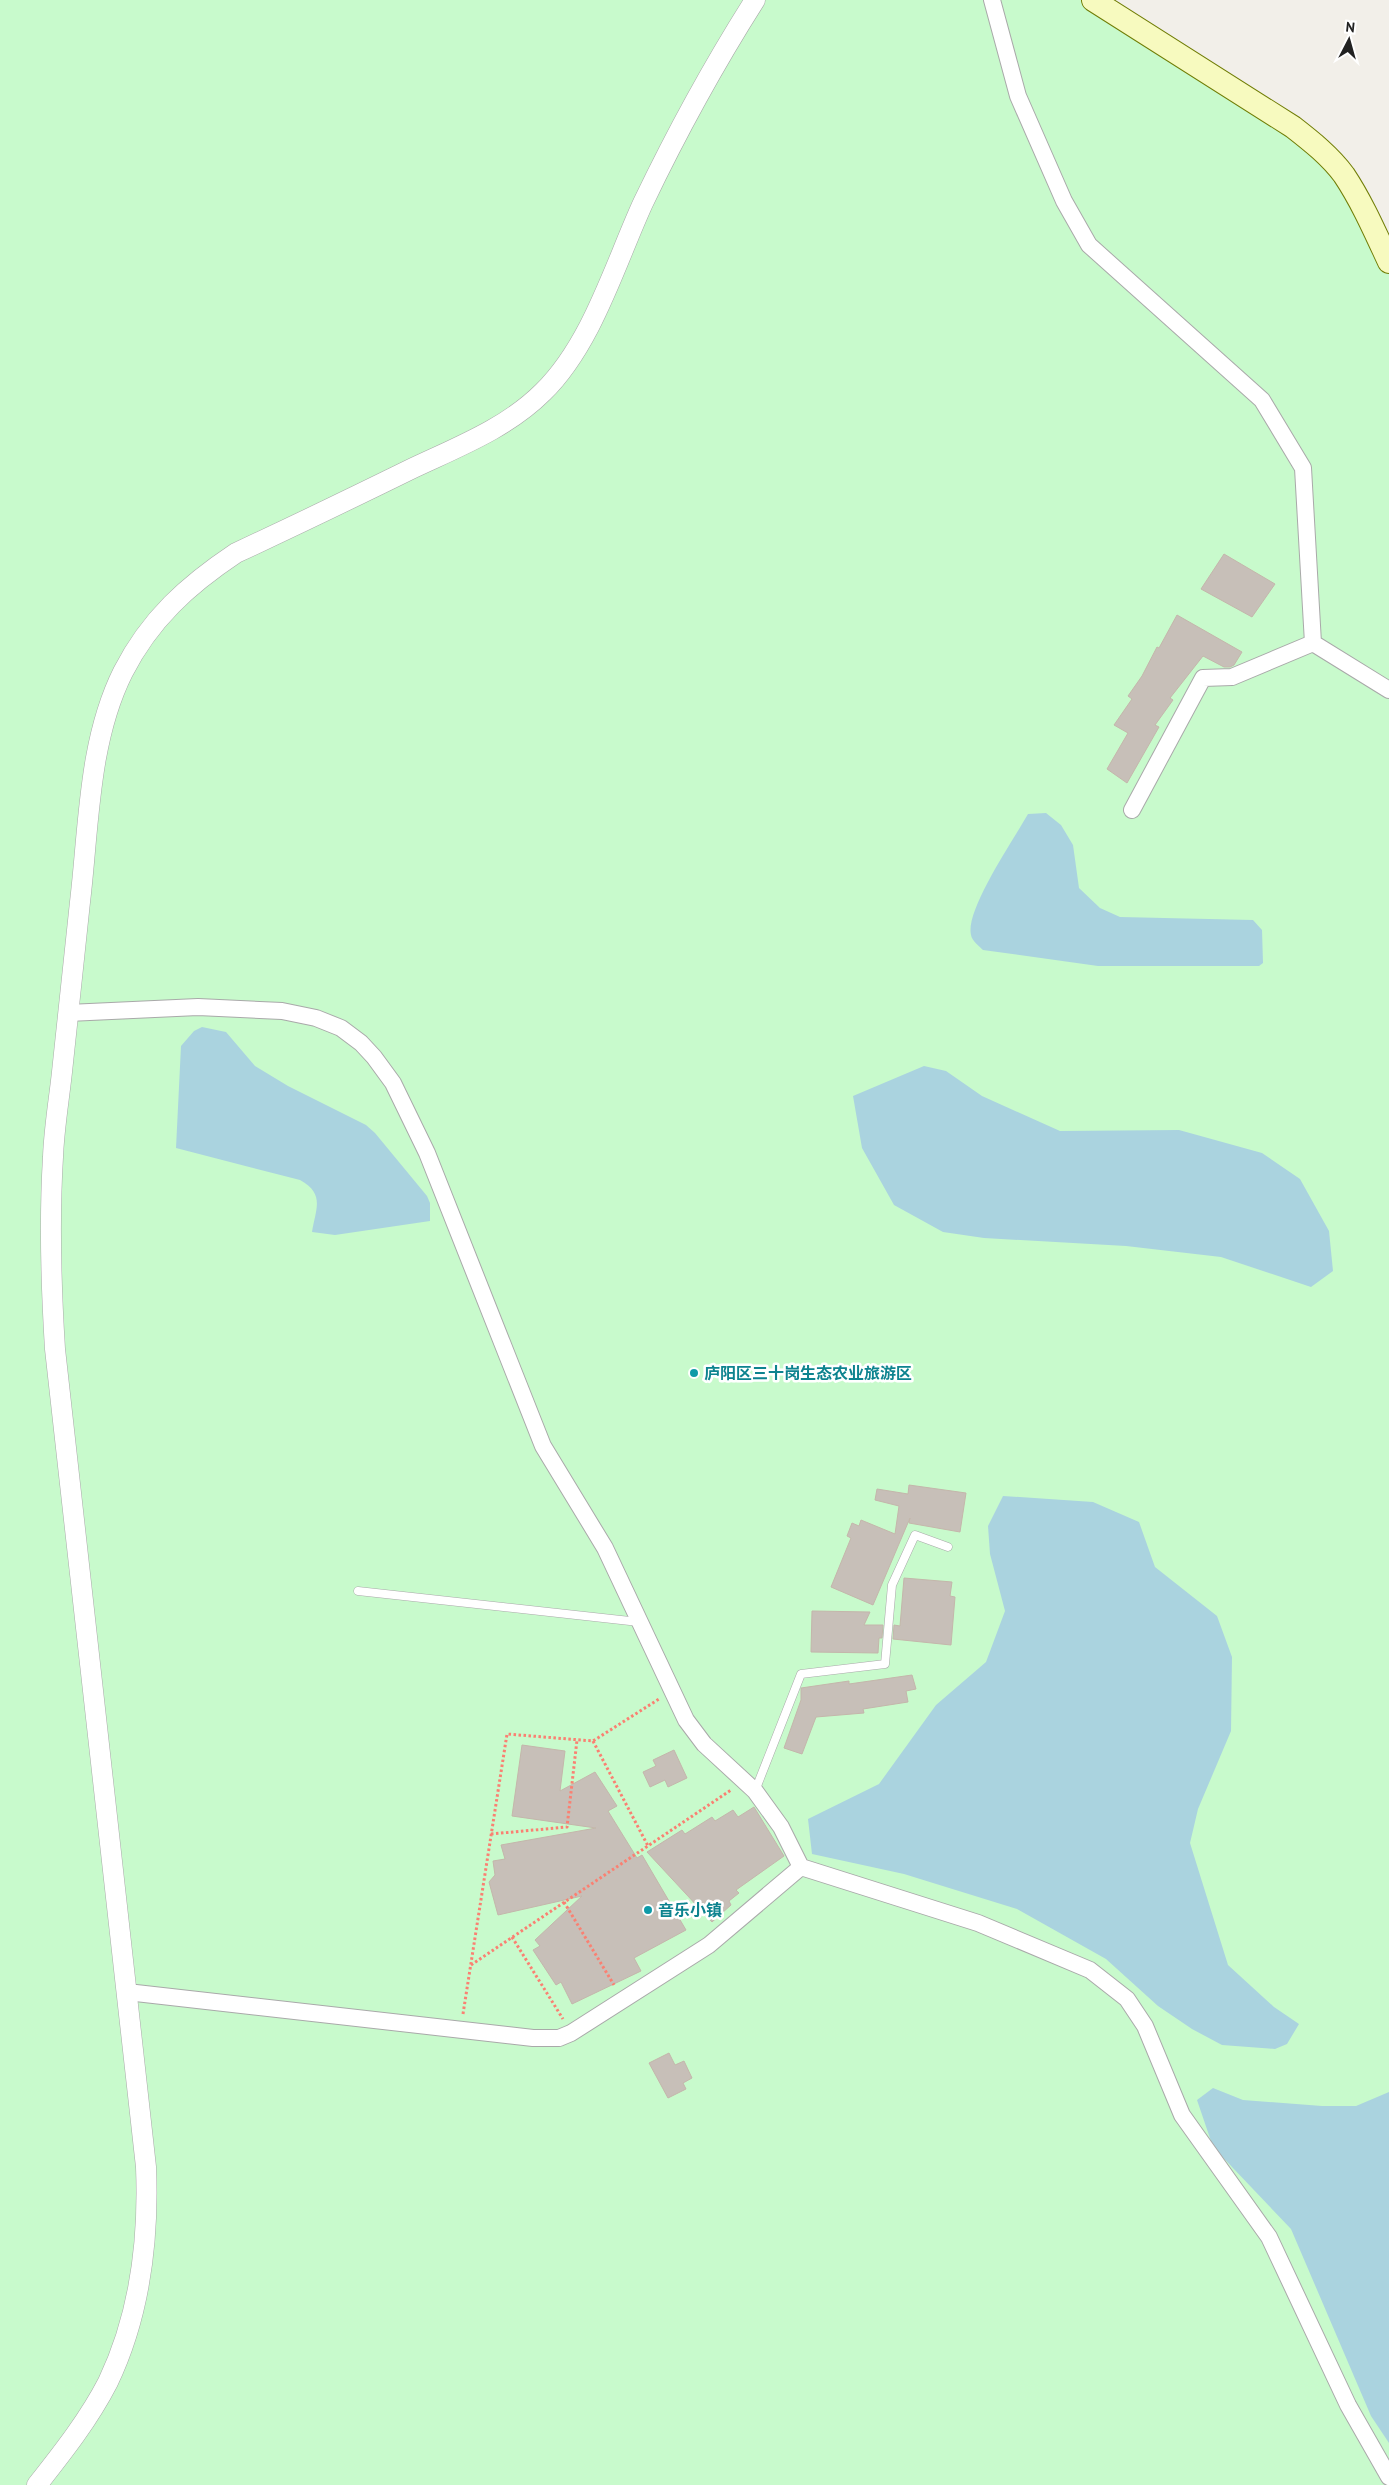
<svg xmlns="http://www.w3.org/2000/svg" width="1389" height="2485" font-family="'PT Sans','Noto Sans SC',sans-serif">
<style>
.park{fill:#c8facc}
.water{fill:#aad3df}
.building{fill:#c7bfb8;stroke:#c4b6ab}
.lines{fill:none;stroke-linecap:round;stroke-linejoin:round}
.service-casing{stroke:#a9a9a9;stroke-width:9}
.minor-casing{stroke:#a9a9a9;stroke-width:18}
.tertiary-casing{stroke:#a9a9a9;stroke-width:21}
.secondary-casing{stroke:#707d05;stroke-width:24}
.path{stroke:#fa8072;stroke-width:3;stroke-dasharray:2.5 2.5;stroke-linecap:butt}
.service{stroke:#fff;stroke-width:8}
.minor{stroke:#fff;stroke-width:16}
.tertiary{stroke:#fff;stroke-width:20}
.secondary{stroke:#f7fabf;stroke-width:22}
.culture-dot{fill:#0f9aa8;stroke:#fff;stroke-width:2}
.labels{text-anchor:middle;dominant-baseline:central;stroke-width:5;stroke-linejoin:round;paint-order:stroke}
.culture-label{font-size:16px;font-weight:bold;fill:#0d838f;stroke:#fff;text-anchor:start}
</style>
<rect width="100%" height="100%" fill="#f2efe9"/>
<path class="park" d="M0,0H1093L1321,150L1389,262V2485H0Z"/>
<path class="water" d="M1046,813L1061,825L1073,845L1079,888L1100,908L1120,917L1253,920L1262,930L1263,963L1259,966H1098L983,950C979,946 972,941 971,935C965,910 1014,839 1028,814Z
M202,1027L226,1032L255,1066L288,1086L366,1125L375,1133L427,1196L430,1203V1221L335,1235L312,1232C316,1208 325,1194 300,1180L176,1148L181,1046L194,1031Z
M924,1066L946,1071L982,1096L1060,1131L1179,1130L1262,1153L1300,1179L1329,1231L1333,1271L1311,1287L1221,1257L1126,1246L984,1238L943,1232L894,1205L862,1148L853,1096Z
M1003,1496L1093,1502L1139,1522L1155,1567L1217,1616L1232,1657L1231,1731L1198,1809L1190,1843L1228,1965L1274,2007L1299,2024L1287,2044L1275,2049L1222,2045L1192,2029L1158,2006L1106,1959L1017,1909L904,1874L812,1854L808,1819L879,1784L936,1705L986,1662L1005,1611L990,1554L988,1526Z
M1213,2088L1243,2100L1322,2106H1356L1389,2092V2443L1371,2416L1291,2229L1213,2147L1197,2100Z"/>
<path class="building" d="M1224,554L1275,584L1252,617L1201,589Z
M1177,615L1242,652L1234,665L1230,667H1224L1203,656L1170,698L1173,700L1155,725L1159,727L1127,783L1107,769L1128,733L1114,725L1132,699L1128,696L1142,676L1157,647L1159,648Z
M909,1485L966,1493L960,1532L909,1523L910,1518L873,1605L831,1587L851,1538L847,1536L852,1523L859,1526L861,1520L895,1534L899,1506L875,1500L877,1489L908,1494Z
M904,1578L952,1582L950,1596L955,1597L951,1645L893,1639L894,1625L900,1626Z
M812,1611L870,1612L864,1625H883L882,1638H879L878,1653L811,1652Z
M912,1675L916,1689L906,1691L908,1702L863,1709L864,1713L816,1717L802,1754L784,1748L801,1700V1688L849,1681V1684Z
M522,1745L565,1751L560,1791L595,1772L617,1806L608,1811L637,1858L642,1855L686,1930L634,1958L641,1971L572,2004L561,1982L556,1985L533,1950L540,1946L535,1940L582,1896L498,1915L489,1882L495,1875L493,1861L505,1859L501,1845L596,1828L512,1816Z
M674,1750L687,1778L668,1787L665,1780L650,1787L643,1772L656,1766L653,1760Z
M754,1807L784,1856L736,1890L739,1893L729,1901L731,1905L712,1922L647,1852L682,1830L685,1834L712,1817L715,1821L733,1810L738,1817Z
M669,2053L675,2065L684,2061L692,2078L683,2083L686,2089L668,2098L649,2063Z"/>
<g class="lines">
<g class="service-casing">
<path id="service" d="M358,1591L639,1622
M755,1791L801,1674L885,1664L892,1585L915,1535L948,1547"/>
</g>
<g class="minor-casing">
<path id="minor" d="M992,0L1018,96L1064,201L1089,245L1262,400L1303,468L1313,643
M1132,810L1203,678L1232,677L1313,643L1389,690
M68,1013L198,1007L282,1011L316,1018L341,1028L361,1043L374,1057L393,1083L427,1153L543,1446L605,1548L686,1720L704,1744L755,1791L781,1827L801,1867L978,1923L1090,1970L1127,1999L1145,2026L1182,2115L1269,2237L1348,2405L1389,2477
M127,1992L533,2038H559L571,2033L709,1945L801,1867"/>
</g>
<g class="tertiary-casing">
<path id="tertiary" d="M37,2485C63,2452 89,2419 108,2382C140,2315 149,2240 146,2167L55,1349C51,1285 49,1222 53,1157C54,1129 59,1100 62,1072C68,1016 74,959 80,902C89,827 88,742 123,672C150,619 188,585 236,553C294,526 352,498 409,470C455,448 506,429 543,392C592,344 615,264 643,203C677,132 713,66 755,0"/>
</g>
<g class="secondary-casing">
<path id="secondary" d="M1093,0L1293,127C1311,141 1330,156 1344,175C1362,202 1375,232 1389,262"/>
</g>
<path class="path" d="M593,1741L648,1846
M491,1834L567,1827L577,1740
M564,1902L614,1985
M512,1937L563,2019
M471,1965L731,1790
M463,2014L507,1734L593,1741L659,1699"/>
<use href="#service" class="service"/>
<use href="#minor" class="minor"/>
<use href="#tertiary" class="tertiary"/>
<use href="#secondary" class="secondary"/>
</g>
<g class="culture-dot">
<circle cx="694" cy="1373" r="5"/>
<circle cx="648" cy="1910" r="5"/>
</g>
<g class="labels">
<g class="culture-label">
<text x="704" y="1373">庐阳区三十岗生态农业旅游区</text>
<text x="658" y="1910">音乐小镇</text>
</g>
</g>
<g transform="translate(1349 40) rotate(6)" stroke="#ffffff" stroke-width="4" paint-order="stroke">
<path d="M0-4L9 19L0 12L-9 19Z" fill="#222222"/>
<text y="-8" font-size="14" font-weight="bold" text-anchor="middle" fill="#222222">N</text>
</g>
</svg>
